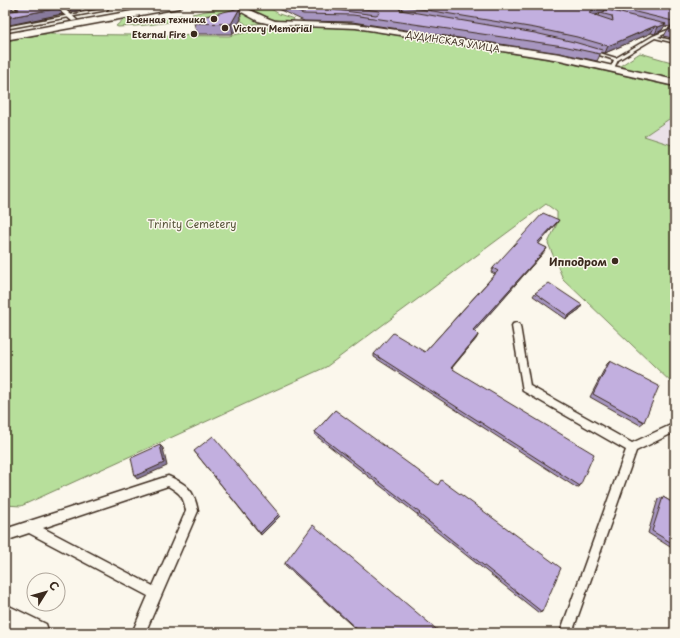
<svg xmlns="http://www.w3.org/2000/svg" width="680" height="638" font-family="'Playpen Sans',sans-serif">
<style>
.built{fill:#eae1e8}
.green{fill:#b7df9b;stroke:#79845c}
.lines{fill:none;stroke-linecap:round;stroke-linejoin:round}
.service-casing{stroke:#3b2a1e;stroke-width:3}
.minor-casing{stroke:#3b2a1e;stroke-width:3}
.tertiary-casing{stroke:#3b2a1e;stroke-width:3}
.primary-casing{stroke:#3b2a1e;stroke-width:3}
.service{fill:#fbf7ec;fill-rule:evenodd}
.minor{fill:#fbf7ec;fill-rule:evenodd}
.tertiary{fill:#fbf7ec;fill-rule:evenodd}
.primary{fill:#fbf7ec;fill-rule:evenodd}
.wall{fill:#a796c0;stroke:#3b2a1e;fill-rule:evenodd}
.shaded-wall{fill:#887a9c;stroke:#3b2a1e}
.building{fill:#c2afdf;stroke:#3b2a1e}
.poi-dot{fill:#3b2a1e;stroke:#fbf7ec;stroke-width:1.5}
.labels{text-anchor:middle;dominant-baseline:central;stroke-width:3;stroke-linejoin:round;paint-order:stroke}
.far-poi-label{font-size:9px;font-weight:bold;fill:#3b2a1e;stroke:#fbf7ec;text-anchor:end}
.far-street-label{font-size:9px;fill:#3b2a1e;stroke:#fbf7ec}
.park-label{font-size:11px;fill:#5a573d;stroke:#fbf7ec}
.poi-label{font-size:11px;font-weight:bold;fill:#3b2a1e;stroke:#fbf7ec;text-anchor:end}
</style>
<rect width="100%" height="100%" fill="#fbf7ec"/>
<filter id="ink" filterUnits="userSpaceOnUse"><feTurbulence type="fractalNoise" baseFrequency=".025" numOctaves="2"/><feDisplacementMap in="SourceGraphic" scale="8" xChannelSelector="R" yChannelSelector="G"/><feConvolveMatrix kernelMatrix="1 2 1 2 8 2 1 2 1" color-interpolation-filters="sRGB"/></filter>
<g filter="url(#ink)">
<path class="built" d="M675,115V146L643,136Z"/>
<path class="green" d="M240,5H265L279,14L294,19L292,23L267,18Z
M230,6L263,23L247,25L238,18L227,20L215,14L197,17L192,14Z
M181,15L184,17L181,20C160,24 140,26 118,27L116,26L124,19L158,20Z
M277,26L352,28L559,61L675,87V115L644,136L675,146V386L563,279L548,243L557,224V212L546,204L326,367L21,506L5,505V41L42,34L229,36Z
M640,53L675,63V79L625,69L620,66Z"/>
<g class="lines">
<g class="service-casing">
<path id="service" d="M8,5H12L21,15L5,18V16L18,14Z
M80,5H88L62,10L60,9Z
M328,5H332L344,11L341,13V15H336L340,11Z
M609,5H613L607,9L626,14L624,15L603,10V8Z
M108,8L107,10L5,29V27Z
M117,16H137L139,17L118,18Z
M675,27V29L658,37L675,41V43L655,38L618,60L613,70L610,69L614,60L588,51L590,50L616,58L653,36Z
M516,323L519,324L520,326L530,386L632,443L675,423V432L636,451L572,633H560L626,450L523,391L512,326L513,324Z
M168,476C187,484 194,490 198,511L145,633H132L148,596L29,533L5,541V529ZM168,486C180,493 184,497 186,511L153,586L43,528Z"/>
</g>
<g class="minor-casing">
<path id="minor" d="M53,5H60L77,20L72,21Z
M5,604L46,624L49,633H13L5,629Z"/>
</g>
<g class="tertiary-casing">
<path id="tertiary" d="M229,5C246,5 260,16 275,21L356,24L560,54L675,80V86L560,60L356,28L275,25L258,21Z"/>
</g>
<g class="primary-casing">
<path id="primary" d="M165,5H183L179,8L5,40V34Z"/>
</g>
<use href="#service" class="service"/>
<use href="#minor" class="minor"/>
<use href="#tertiary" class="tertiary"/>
<use href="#primary" class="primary"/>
</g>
<path class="wall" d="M5,5L12,7L13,10H18L14,5H56L59,8L62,14L5,26Z
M62,5H113L71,12L68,10L67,6L64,7Z
M278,5H607L611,6L609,11L614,12V10L611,8L612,5H675V39L664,36L668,29L674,27H670L664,26L662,30L655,34L651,33L605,53L601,52L599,57L597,61L560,53L352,22L304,21L278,9ZM337,6L343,9V11L337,10ZM600,13L599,16L595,15Z
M240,8L241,19L233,34H197L194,23Z
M557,223L538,244L547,248L545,251L474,331L478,335L476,339L452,368L580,486L577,488L374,357V354L425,352L495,274L491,272L493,268Z
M535,293L580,309L566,319L533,296Z
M610,361L644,422L640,425L590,397L607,364Z
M335,410L542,612L539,613L418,517V515L315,435V432Z
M194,451L280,516L261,535Z
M663,497L675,504V550L648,533L658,499Z
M285,563L441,633H360L285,565Z"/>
<path class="shaded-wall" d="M75,5H113L71,12L68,6Z
M337,5V11L334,9Z
M607,5L604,12L588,18L590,11Z
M654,5H665L652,9Z
M403,6L402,13L399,8Z
M12,7L15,13L5,15V8Z
M59,8L62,14L5,26V18Z
M240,8L241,19L233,34L231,24Z
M673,21H675V24L674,27H670Z
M666,24L662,30L655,34L658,27Z
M655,26L651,33L605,53L608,46Z
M559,220L557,223L536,247L537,243Z
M547,248L545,251L472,334L473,330Z
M582,305L580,309L566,319L568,316Z
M478,335L476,339L449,371L451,368Z
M160,445L163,448L167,466L137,479L135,476Z
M279,514L280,516L261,535L260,533Z"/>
<path class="building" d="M5,5H10L12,7L5,8Z
M16,5H56L59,8L5,18V12L19,10Z
M283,5H337L334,9L336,10L376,15L380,13L379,11L343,6L344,5H515L532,6L535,5H607L611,6L607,5L590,11L589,13L613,21L612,16L600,13L608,10L666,24L658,27L655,26L608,46L577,37L535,28L403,6L399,8L400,10L535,33L574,42L602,50L600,54L563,46L353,15L303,14Z
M616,5H643L656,8L662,5H675V21H673L615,7Z
M240,8L231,24L194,23V19Z
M675,26V31L668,29Z
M543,213L559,220L537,243L547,248L473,330L478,335L451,368L594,454L580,486L374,354L393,333L425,352L498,271L493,268Z
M549,283L582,305L568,316L535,293Z
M610,361L659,386L644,422L593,394Z
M335,410L438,485L441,480L561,568L542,612L419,514L420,513L315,432Z
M213,436L279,514L260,533L194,451Z
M160,445L164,463L135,476L131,458Z
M663,497L675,504V545L652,531Z
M313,525L441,633H361L285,563Z"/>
</g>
<g class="poi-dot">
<circle cx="214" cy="19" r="4"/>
<circle cx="225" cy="28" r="4"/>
<circle cx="194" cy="34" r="4"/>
<circle cx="615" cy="261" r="4"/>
</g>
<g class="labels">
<g class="far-poi-label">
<text x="206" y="19">Военная техника</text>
<text x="233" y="28" text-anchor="start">Victory Memorial</text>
<text x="186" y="34">Eternal Fire</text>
</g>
<g class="far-street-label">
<text transform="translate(453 41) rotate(9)">ДУДИНСКАЯ УЛИЦА</text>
</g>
<g class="park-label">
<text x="192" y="223">Trinity Cemetery</text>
</g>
<g class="poi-label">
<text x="607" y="261">Ипподром</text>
</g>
</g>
<rect width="680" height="638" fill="none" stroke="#fbf7ec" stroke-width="20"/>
<rect x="10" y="10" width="660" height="618" fill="none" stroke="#3b2a1e" stroke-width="1.5" filter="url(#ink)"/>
<g transform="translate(46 592) rotate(53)"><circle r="19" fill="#fbf7ec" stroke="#aea59a"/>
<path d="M0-3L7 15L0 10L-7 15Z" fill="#3b2a1e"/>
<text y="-6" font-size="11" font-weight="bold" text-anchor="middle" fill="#3b2a1e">С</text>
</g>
</svg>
